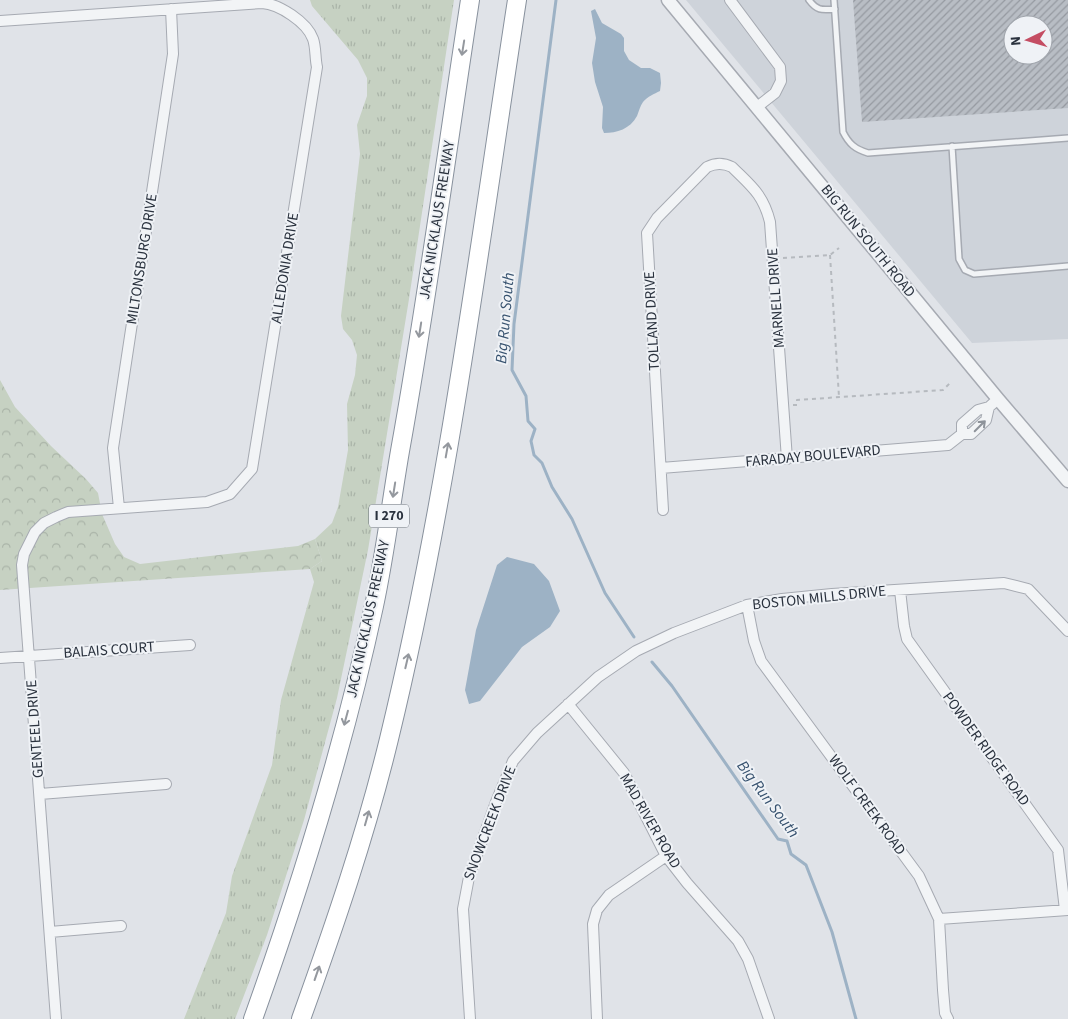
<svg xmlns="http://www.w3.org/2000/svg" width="1068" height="1019" font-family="'Source Sans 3',sans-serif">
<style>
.built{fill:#ced3da;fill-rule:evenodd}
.grass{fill:url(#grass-tufts)}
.forest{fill:url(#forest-crowns)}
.water{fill:#9db2c5}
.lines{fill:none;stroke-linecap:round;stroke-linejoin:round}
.stream{stroke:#9db2c5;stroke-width:3}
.building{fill:url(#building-hatch);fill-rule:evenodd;filter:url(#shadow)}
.service-casing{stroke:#a6aab2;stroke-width:8}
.minor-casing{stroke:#a6aab2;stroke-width:12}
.tertiary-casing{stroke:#a6aab2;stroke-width:15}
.motorway-casing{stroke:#88919d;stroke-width:20}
.path{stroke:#b6babf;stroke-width:2;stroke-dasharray:4 4;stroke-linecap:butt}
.service{stroke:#f2f4f6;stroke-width:5}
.minor{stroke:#f2f4f6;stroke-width:10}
.tertiary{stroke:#f2f4f6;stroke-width:12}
.motorway{stroke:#fff;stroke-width:18}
.oneway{stroke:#94989e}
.oneway2{stroke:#8e939a}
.labels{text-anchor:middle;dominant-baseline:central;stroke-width:4;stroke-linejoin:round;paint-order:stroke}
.shield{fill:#eff2f6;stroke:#656c75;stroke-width:1}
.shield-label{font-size:14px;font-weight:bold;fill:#2a323e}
.street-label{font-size:15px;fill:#2a323e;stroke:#eff2f6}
.water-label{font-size:16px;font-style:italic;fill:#37526f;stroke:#eff2f6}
</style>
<defs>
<pattern id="grass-tufts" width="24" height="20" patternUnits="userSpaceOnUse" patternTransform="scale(1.25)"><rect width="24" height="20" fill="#c6d1c2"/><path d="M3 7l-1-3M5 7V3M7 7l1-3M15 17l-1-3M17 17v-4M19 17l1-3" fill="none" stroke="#aab4a8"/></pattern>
<pattern id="forest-crowns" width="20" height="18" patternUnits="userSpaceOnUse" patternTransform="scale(1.25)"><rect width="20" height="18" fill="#c6d1c2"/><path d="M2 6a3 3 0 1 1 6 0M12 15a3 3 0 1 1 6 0" fill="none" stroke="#aab4a8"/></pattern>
<pattern id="building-hatch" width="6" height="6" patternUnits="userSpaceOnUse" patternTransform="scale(1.25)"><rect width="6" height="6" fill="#b8bdc4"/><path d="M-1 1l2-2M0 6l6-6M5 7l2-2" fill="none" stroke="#969aa1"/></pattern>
<filter id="shadow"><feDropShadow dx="3" dy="-3" stdDeviation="0" flood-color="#0004"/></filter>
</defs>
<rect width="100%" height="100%" fill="#e0e3e8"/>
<path class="built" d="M686,0H1068V339L972,343ZM1013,25H1043V55H1013Z"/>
<path class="grass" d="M310,0H454L409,299L368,550L337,698L304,820L267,935L235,1019H184L226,913L232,876L272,765L281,700L314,582L310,569L322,561L315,539L332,523L338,507L348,450L347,404L355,375L357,355L352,340L343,329L341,316L360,154L357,125L367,96V78L358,60L312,6Z"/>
<path class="forest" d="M0,380L15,407L51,446L86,479L98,493L102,514L115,544L124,557L140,564L298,546L315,539L322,561L310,569L0,590Z"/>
<path class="water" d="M595,9L602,23L621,34L624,38V51L629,60L641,68H650L660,73L661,83L660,91C654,94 648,96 643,102C640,106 639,111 637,116C630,129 617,133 604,133L602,128L603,107L595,82L592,63L596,38L591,11Z
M507,557L534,564L549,581L560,611L550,627L522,647L480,701L469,704L465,690L476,630L497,565Z"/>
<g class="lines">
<path class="stream" d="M556,0L514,324L512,370L526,396L528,421L535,429L531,441L534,455L542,463L552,487L572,519L605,593L634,637
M652,662L672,686L778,839L787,841L791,854L806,865L832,932L856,1019"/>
</g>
<path class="building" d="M853,0H1068V108L862,122ZM1013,25H1043V55H1013Z"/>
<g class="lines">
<g class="service-casing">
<path id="service" d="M809,0C817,11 822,10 835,9
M834,0L843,132C849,144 855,149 868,153L1068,138
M952,146L959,259L965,270L974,274L1068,266"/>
</g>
<g class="minor-casing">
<path id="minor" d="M730,0L780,67L781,81L775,93L757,107
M0,21L262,3C279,4 307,22 313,39C316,47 315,59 317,67L252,469L230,494L207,502L68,512L56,517L44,523L35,532L24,554L22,565L56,1019
M962,434H971L986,420L989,407
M661,468L948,445L962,434V424L978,410L989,407L998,399
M119,508L113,448L173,54L171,9
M663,510L647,233L657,218L707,167C715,163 724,163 732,167C751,186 763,194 770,222L787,459
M900,590L904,626L907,639L1058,850L1065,910
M747,605L754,641L761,661L919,876L939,919L943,990L945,1013L948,1019
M0,658L190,645
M568,704L624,773L666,856L687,883L738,941L748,959L769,1019
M40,794L166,784
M939,919L1068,910
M50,932L121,926
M470,1019L463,909L469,877L496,802L513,761L537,733L598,677L636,651L674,633L747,605L782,599L832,594L1004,583L1028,589L1068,631
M597,1019L593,924L597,910L609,895L666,856"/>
</g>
<g class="tertiary-casing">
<path id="tertiary" d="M668,0L998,399L1068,481"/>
</g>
<g class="motorway-casing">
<path id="motorway" d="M253,1019C301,885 344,746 374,606C385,555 391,503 400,451C427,301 447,150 470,0
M301,1019C334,927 366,834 389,739C448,496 479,247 517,0"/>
</g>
<path class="path" d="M830,255L839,397
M783,258L830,255L839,248
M793,405H797V400L943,390L950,383"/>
<use href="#service" class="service"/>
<use href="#minor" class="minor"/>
<use href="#tertiary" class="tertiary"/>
<use href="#motorway" class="motorway"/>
</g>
<defs><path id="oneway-shaft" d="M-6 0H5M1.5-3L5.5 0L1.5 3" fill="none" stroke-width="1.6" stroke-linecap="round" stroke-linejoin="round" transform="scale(1.25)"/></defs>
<g class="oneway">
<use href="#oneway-shaft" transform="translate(463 48) rotate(99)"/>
<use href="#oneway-shaft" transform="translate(420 330) rotate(99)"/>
<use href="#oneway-shaft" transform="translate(447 450) rotate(-80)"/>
<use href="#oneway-shaft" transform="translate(394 490) rotate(99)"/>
<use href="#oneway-shaft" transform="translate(407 661) rotate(-77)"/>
<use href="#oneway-shaft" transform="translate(346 718) rotate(105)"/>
<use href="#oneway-shaft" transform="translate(367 818) rotate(-74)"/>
<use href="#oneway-shaft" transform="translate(317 973) rotate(-71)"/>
</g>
<use class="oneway2" href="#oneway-shaft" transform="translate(980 426) rotate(-45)"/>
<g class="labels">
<rect class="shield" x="369" y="504.5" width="40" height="23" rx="4"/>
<g class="shield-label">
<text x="389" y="516">I 270</text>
</g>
<g class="street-label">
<text transform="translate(437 220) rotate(-81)">JACK NICKLAUS FREEWAY</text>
<text transform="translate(868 241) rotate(51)">BIG RUN SOUTH ROAD</text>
<text transform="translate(142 259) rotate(-81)">MILTONSBURG DRIVE</text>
<text transform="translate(285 268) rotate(-81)">ALLEDONIA DRIVE</text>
<text transform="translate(776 298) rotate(-94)">MARNELL DRIVE</text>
<text transform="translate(652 321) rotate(-93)">TOLLAND DRIVE</text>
<text transform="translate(813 456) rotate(-5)">FARADAY BOULEVARD</text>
<text transform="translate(819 598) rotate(-6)">BOSTON MILLS DRIVE</text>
<text transform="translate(368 619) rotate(-78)">JACK NICKLAUS FREEWAY</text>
<text transform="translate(109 650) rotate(-4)">BALAIS COURT</text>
<text transform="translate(35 729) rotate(-94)">GENTEEL DRIVE</text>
<text transform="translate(986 749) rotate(54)">POWDER RIDGE ROAD</text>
<text transform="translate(867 805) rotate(54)">WOLF CREEK ROAD</text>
<text transform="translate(650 821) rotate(60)">MAD RIVER ROAD</text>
<text transform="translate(490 823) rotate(-69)">SNOWCREEK DRIVE</text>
</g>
<g class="water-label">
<text transform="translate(505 318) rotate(-85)">Big Run South</text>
<text transform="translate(768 799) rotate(53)">Big Run South</text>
</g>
</g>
<g transform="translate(1028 40) rotate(265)"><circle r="24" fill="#eff2f6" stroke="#a0a5ac"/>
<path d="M0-4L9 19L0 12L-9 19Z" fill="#c44d63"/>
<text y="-8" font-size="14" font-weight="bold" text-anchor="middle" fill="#2a323e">N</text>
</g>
</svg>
